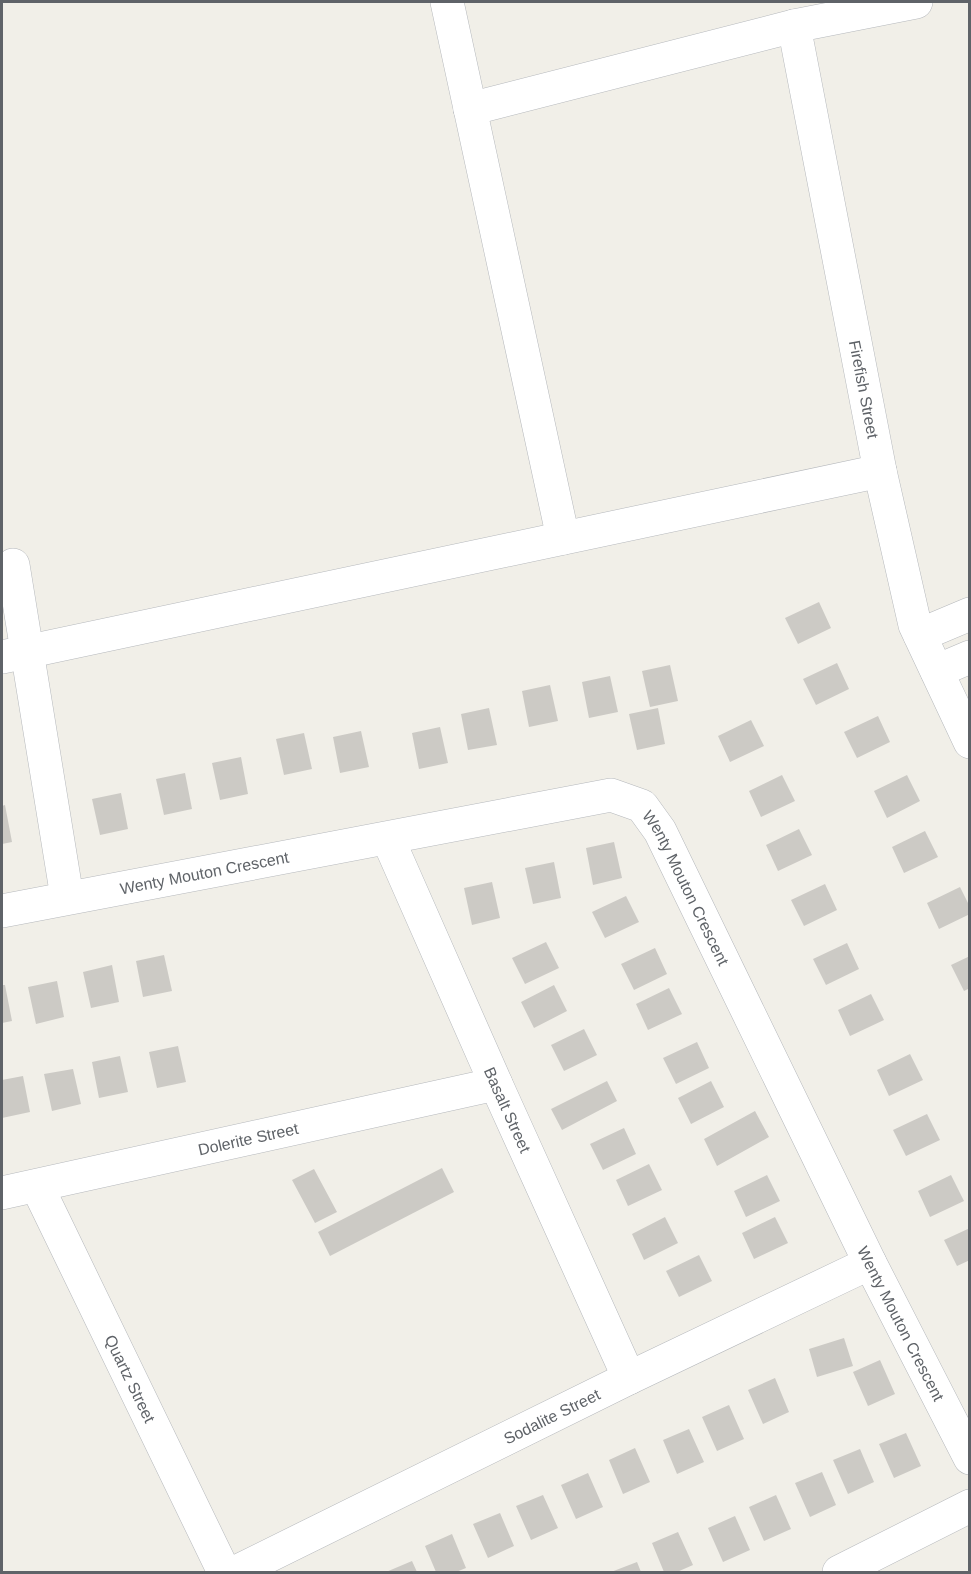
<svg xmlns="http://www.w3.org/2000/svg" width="971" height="1574" font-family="Arial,sans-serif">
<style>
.building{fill:#cccac5}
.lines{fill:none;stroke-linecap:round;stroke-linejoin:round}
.minor-casing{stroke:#b5b8bc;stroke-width:34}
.minor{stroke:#fff;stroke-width:33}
.labels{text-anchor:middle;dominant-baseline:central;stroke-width:4.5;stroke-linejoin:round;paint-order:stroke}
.street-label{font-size:16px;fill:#5f6368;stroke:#fff}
</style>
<rect width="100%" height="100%" fill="#f1efe8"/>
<path class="building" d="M819,602L831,628L798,644L785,618Z
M837,663L849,689L816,705L803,679Z
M670,665L678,701L650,707L642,671Z
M610,676L618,712L589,718L582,682Z
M550,685L558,721L529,727L522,691Z
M489,708L497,745L468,750L461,714Z
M658,708L665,744L637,750L629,714Z
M878,716L890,742L857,758L844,732Z
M751,720L764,746L730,762L718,736Z
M440,727L448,763L419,769L412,733Z
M361,731L369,767L340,773L333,737Z
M304,733L312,769L284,775L276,739Z
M241,757L248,794L220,800L212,763Z
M185,773L192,809L164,815L156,779Z
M782,775L795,801L761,817L749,791Z
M907,775L920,801L887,818L874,791Z
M121,793L128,829L100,835L92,799Z
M5,805L12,842L2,844V806Z
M799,829L812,855L778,871L766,845Z
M925,831L938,857L904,873L892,847Z
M614,842L622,878L593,885L586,848Z
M554,862L561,898L533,904L525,868Z
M492,882L500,918L472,925L464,888Z
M825,884L837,910L804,926L791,900Z
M960,887L970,907V914L939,929L927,903Z
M626,896L639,922L605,938L592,912Z
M546,942L559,968L525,984L512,958Z
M847,943L859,969L826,985L813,959Z
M655,948L667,974L634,990L621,964Z
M164,955L172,991L143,997L136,961Z
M970,956V988L964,991L951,965Z
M112,965L119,1002L91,1008L83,972Z
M57,981L64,1017L36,1024L28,987Z
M2,985H5L12,1021L2,1023Z
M554,985L567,1011L534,1028L521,1002Z
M669,988L682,1014L648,1030L636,1004Z
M871,994L884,1020L850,1036L838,1010Z
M584,1029L597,1055L564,1071L551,1045Z
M697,1042L709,1068L676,1084L663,1058Z
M178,1046L186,1082L157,1088L149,1052Z
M910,1054L923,1080L889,1096L877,1070Z
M120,1056L128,1092L99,1098L92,1062Z
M73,1069L81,1104L52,1111L44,1074Z
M23,1076L30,1112L2,1118V1080Z
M607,1081L617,1101L562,1130L551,1109Z
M711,1081L724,1107L691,1124L678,1098Z
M755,1111L769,1137L717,1166L704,1139Z
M927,1114L940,1140L906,1156L893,1130Z
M624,1128L636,1154L603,1170L590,1144Z
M649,1164L662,1190L628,1206L616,1180Z
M442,1168L454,1192L330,1256L318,1232Z
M314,1169L337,1212L315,1223L292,1180Z
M767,1175L780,1201L746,1217L734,1191Z
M951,1175L964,1201L930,1217L918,1191Z
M665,1217L678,1243L644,1260L632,1234Z
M775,1217L788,1243L754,1259L742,1233Z
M970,1228V1260L957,1266L944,1240Z
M699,1255L712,1281L679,1297L666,1271Z
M844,1338L853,1366L817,1377L809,1349Z
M880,1360L895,1394L868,1406L853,1372Z
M775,1378L789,1412L763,1424L748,1390Z
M729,1405L744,1439L717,1451L702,1417Z
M689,1429L704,1462L677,1474L663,1440Z
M906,1433L921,1466L894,1478L879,1444Z
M635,1448L650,1482L623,1494L609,1460Z
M860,1449L874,1482L848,1494L833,1460Z
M822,1472L836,1505L810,1517L795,1483Z
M588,1473L603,1507L576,1519L561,1485Z
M543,1495L558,1528L531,1540L516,1506Z
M776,1495L791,1529L764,1541L749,1507Z
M500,1513L514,1546L488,1558L473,1524Z
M735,1516L750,1550L723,1562L708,1528Z
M678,1532L693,1565L677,1572H664L652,1543Z
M452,1534L466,1568L456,1572H436L425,1546Z
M412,1561L417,1572H386Z
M637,1562L641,1572H611Z"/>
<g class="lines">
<g class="minor-casing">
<g id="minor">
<path d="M447,2L563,538"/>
<path id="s1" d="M794,26L880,471L915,625L970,742"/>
<path d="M470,109L794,26L916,2"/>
<path d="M13,565L67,897"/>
<path d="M920,635L970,614"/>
<path d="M2,657L880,471"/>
<path d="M937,671L970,657"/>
<path id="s2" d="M388,839L496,1084L629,1378"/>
<path id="s3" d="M2,911L611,795L642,806L660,831L870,1263L970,1458"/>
<path id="s4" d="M37,1186L224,1572"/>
<path id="s5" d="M2,1193L496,1084"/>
<path id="s6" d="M236,1572L629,1378L870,1263"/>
<path d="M839,1572L970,1506"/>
</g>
</g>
<use href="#minor" class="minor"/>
</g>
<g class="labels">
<g class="street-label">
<text stroke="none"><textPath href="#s1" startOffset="370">Firefish Street</textPath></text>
<text stroke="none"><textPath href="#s3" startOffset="206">Wenty Mouton Crescent</textPath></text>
<text stroke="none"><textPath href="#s3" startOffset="746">Wenty Mouton Crescent</textPath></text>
<text stroke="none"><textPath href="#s2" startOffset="296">Basalt Street</textPath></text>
<text stroke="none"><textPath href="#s5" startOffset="252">Dolerite Street</textPath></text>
<text stroke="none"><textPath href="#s3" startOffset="1232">Wenty Mouton Crescent</textPath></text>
<text stroke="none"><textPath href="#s4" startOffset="214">Quartz Street</textPath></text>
<text stroke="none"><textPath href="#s6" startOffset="352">Sodalite Street</textPath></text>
</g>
</g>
<rect width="971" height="1574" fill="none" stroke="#5f6368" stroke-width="6"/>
</svg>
